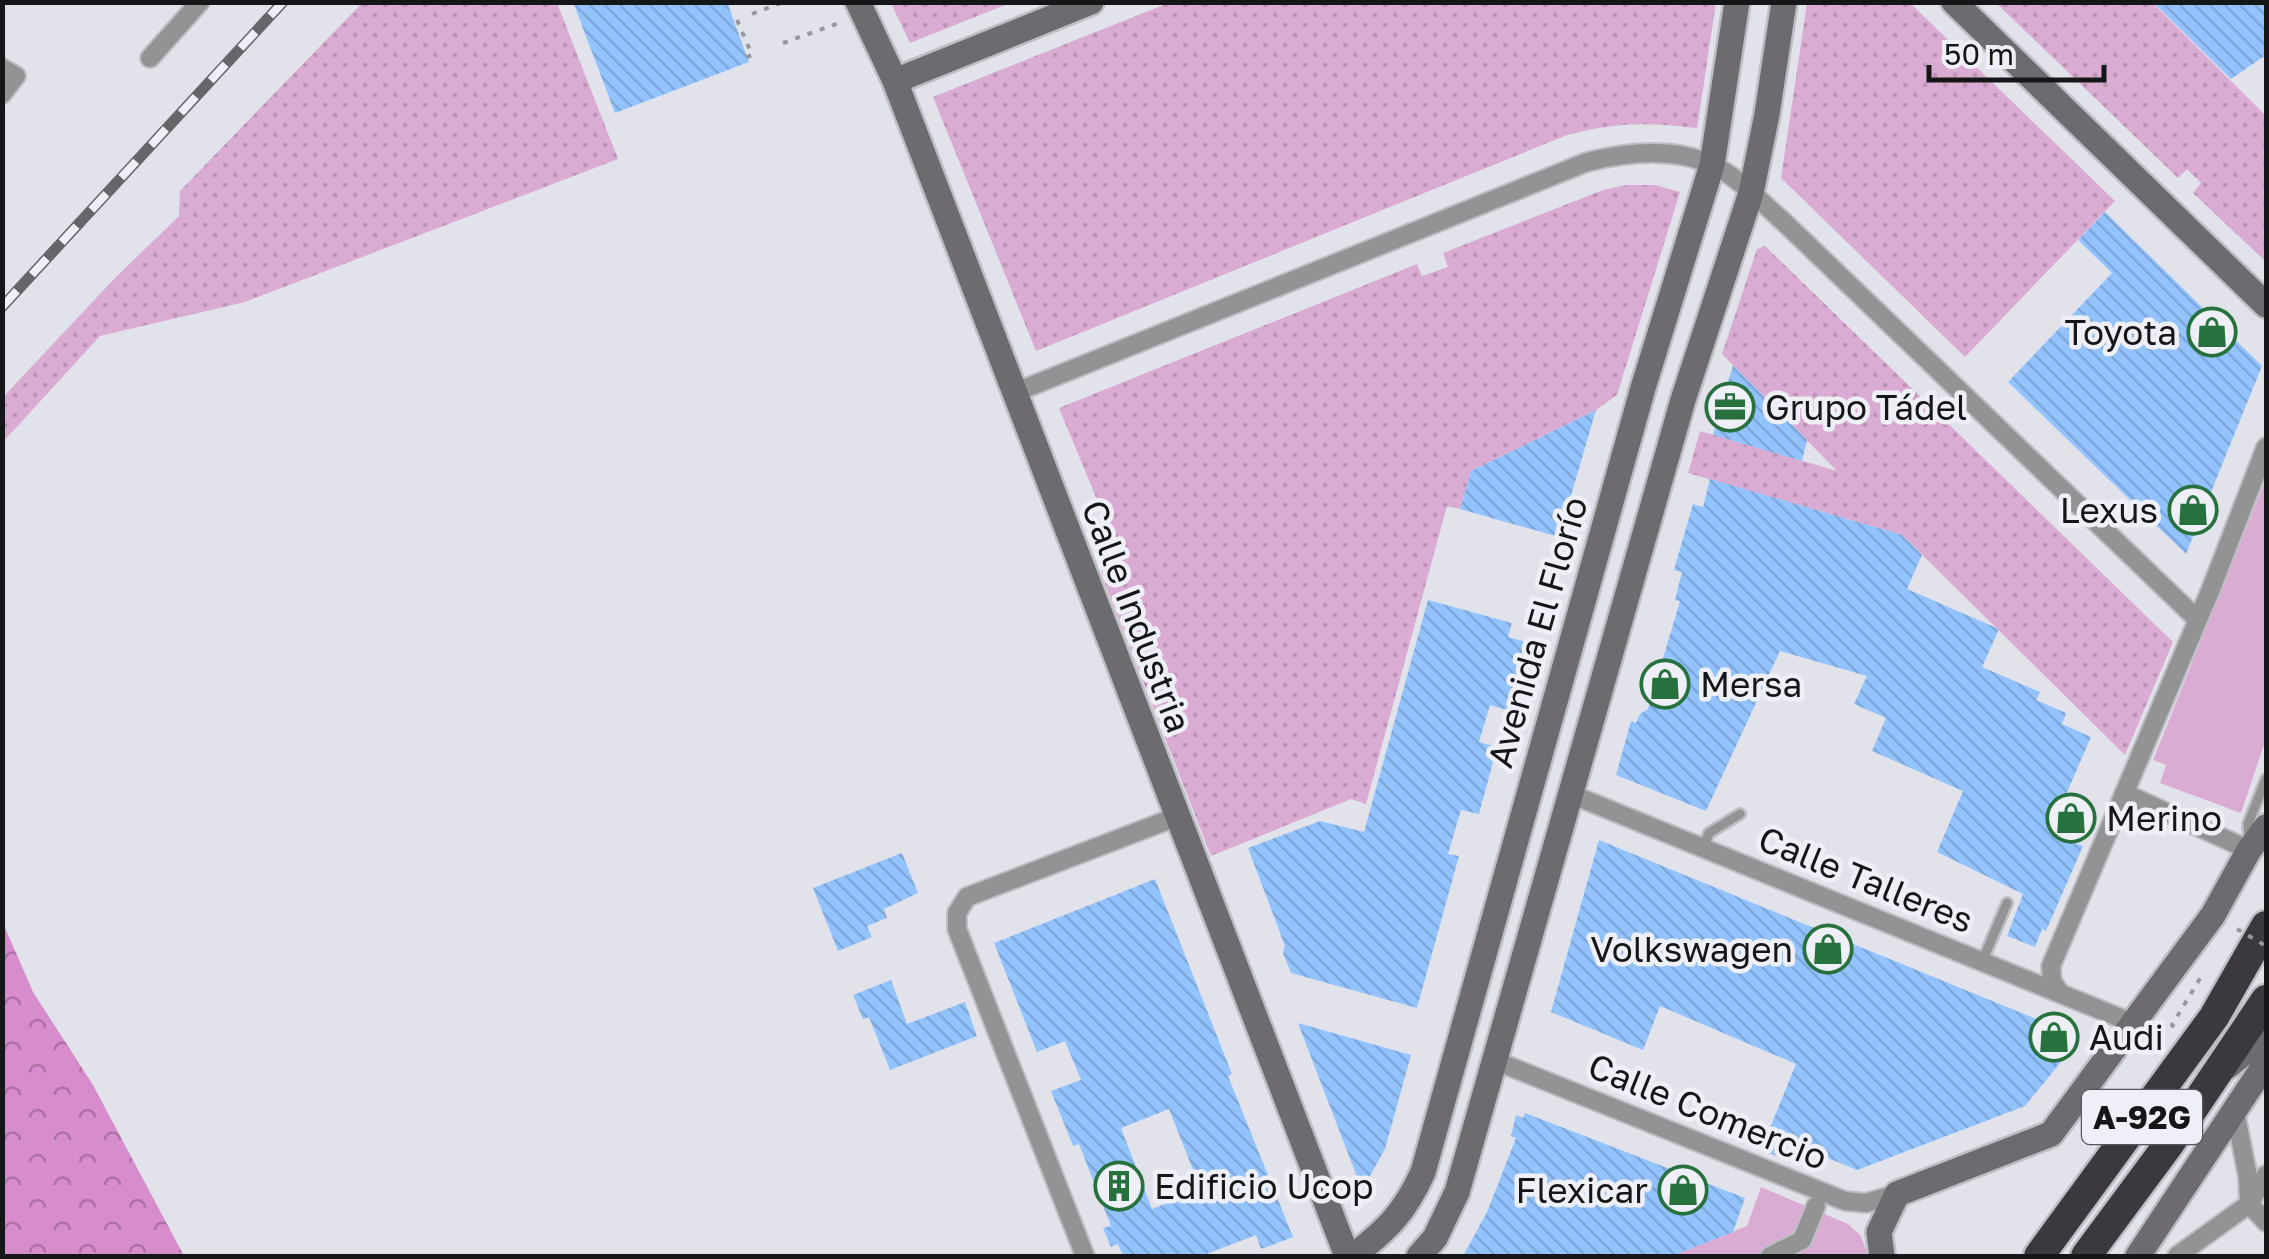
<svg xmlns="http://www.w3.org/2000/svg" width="2269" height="1259" font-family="'Golos Text',sans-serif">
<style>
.grass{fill:url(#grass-dots)}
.forest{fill:url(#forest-crowns)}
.green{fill:#dbacd3}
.building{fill:url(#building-back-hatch);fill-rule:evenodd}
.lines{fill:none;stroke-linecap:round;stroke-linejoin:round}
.lane-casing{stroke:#bdbec4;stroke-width:14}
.street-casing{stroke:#bdbec4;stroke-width:22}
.secondary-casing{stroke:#bdbec4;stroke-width:30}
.highway-casing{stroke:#bdbec4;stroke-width:35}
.path{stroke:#97989d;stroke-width:4;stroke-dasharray:5 8;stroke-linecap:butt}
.lane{stroke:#939294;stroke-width:9}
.street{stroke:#939294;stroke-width:18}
.secondary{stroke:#6d6b6f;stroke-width:25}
.highway{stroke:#3b393e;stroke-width:30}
.rail-casing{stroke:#656669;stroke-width:11}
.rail{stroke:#eff0f7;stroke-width:8;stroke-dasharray:22;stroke-linecap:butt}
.path-bridge{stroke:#97989d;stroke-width:4;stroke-dasharray:5 8;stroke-linecap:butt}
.labels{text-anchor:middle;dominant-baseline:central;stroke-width:9;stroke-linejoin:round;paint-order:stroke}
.shield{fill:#eff0f7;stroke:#56575b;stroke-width:2.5}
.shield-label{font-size:32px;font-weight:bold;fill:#151618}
.poi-label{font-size:35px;fill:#151618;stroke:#eff0f7;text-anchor:start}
.street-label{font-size:35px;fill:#151618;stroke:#eff0f7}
</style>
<defs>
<pattern id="grass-dots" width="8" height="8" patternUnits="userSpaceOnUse" patternTransform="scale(2.5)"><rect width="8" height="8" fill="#dbacd3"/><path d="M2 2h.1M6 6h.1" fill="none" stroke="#bb93b4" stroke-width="1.8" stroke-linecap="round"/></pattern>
<pattern id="forest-crowns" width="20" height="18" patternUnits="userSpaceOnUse" patternTransform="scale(2.5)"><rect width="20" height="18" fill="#d78ccd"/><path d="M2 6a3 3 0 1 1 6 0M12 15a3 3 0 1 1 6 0" fill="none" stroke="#ad71a5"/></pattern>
<pattern id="building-back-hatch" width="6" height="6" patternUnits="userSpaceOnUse" patternTransform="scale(2.5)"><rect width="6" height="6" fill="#93c3ff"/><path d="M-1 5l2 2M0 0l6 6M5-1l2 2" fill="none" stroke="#7ea7da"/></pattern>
</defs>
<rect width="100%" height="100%" fill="#e2e3ea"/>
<path class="grass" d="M1171,2H1716V3L1697,128C1646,122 1617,122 1567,135L1036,351L933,97Z
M362,3H557L618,159L245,302L100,336L3,442V397L115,278L179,216L180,191Z
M891,3H1010L910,43Z
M1807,3H1910L2115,201L1965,357L1781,178Z
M1996,3H2153L2266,116V262L2193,193L2201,183L2187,169L2178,178Z
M1627,185H1655L1680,192L1617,395L1596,410L1471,471L1460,509L1447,506L1366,804L1351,799L1211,856L1104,581L1096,549L1115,543L1059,408L1417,264L1422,276L1448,267L1443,253L1603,190Z
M1765,246L2173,642L2125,755L1902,535L1688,473L1700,431L1837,471L1722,354L1757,249Z"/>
<path class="forest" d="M3,923L33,992L93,1085L184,1256H3Z"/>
<path class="green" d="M2266,479V739L2241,813L2160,783L2166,765L2153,760Z
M1761,1187L1848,1224L1861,1236L1868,1256H1672L1747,1226Z"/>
<path class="building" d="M573,2H727L749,62L615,113Z
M2153,2H2266V55L2231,79Z
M2105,212L2262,366L2186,554L2008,382L2112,273L2078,240Z
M1733,365L1807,440L1802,461L1713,435Z
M1596,410L1559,537L1460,509L1471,471Z
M1710,479L1902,535L1922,555L1907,589L1999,629L1982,667L2040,692L2036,700L2066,713L2062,724L2091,737L2065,797L2086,806L2070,841L2083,846L2046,931L2042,929L2035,947L2007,936L2023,894L1937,852L1963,791L1872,751L1886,718L1854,704L1867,676L1780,651L1706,811L1616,775L1631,721L1636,723L1640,714L1648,709L1656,684L1649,675L1661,665L1680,601L1675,600L1682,572L1674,570L1693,504L1703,507Z
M1428,600L1512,623L1508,637L1526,642L1507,710L1490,705L1479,742L1497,747L1479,814L1461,810L1448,854L1459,856L1417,1008L1291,973L1283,953L1285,946L1248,848L1320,821L1364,832Z
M1599,840L2068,1032L2069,1052L2025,1106L1857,1170L1789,1142L1783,1159L1761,1150L1796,1064L1660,1006L1643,1050L1551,1012Z
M902,853L918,893L884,909L887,918L867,926L872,937L838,951L813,888Z
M1155,879L1232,1074L1228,1076L1293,1237L1261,1249L1256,1235L1201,1256H1123L1118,1244L1111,1247L1103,1228L1111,1226L1079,1144L1073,1146L1051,1091L1081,1080L1065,1041L1037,1052L994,943ZM1169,1109L1201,1190L1152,1209L1121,1128Z
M891,980L907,1024L965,1002L977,1036L890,1070L869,1017L863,1019L853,995Z
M1298,1023L1411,1055L1385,1149L1362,1190Z
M1525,1113L1745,1198L1733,1232L1672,1256H1463L1487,1212L1516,1138L1511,1136L1516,1115L1523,1118Z"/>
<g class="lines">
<g class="lane-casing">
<path id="lane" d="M2249,837L2248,824L2266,779
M1703,848L1709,833L1740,814
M1982,962L2007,903"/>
</g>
<g class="street-casing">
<path id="street" d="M150,58L200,2
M2,68L16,76L2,94
M1014,393L1587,162C1627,152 1674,147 1712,165C1739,177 1764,205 1786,224L2198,620
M2124,793L2249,850
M1573,795L2135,1024
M2060,993L2052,981L2051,966L2211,589L2266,447
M1496,1061L1845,1201L1866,1203L1897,1194
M2235,1112L2248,1177L2249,1203
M2249,1204L2266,1222
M1085,1256L957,929V913L967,897L1176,817
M1770,1256L1802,1240L1816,1206
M2177,1256L2249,1204L2266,1175"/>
</g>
<g class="secondary-casing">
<path id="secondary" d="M858,2L895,81L1347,1256
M1954,2L2266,305
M895,81L1091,2
M2228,1066L2266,1035
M1353,1256C1388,1229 1405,1212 1423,1172L1643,388L1712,165L1737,2
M1419,1256L1435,1238L1457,1192L1683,400L1751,193L1767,114L1784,2
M1882,1256L1879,1232L1897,1194L2051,1134L2213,915L2249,850L2266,827
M2138,1256L2266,1063"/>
</g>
<g class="highway-casing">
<path id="highway" d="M2039,1256L2214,1017L2266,926
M2086,1256L2169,1144L2266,1000"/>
</g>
<path class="path" d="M752,14L783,2
M737,20L752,55L741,59
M783,43L839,23
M2174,1027L2172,1025L2204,972"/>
<use href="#lane" class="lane"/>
<use href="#street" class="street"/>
<use href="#secondary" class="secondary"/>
<use href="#highway" class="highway"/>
<g class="rail-casing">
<path id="rail" d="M2,307L283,2"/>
</g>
<use href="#rail" class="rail"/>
<path class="path-bridge" d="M2237,929L2266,946"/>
</g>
<defs>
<g id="shop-ring" transform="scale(2.5)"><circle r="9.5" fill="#eff0f7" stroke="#27713e" stroke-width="1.5"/><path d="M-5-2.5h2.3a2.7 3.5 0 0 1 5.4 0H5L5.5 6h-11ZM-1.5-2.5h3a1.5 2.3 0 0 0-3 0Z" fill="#27713e"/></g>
<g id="office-ring" transform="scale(2.5)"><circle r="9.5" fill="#eff0f7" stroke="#27713e" stroke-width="1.5"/><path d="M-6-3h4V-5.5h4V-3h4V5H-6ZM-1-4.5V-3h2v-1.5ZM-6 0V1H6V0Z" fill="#27713e"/></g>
<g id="building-ring" transform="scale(2.5)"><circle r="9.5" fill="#eff0f7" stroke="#27713e" stroke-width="1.5"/><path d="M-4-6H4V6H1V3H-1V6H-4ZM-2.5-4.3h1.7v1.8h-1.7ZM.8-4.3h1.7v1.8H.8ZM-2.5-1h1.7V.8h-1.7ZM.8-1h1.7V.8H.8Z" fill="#27713e"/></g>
</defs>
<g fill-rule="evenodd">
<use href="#shop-ring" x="2212" y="332"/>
<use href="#office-ring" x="1730" y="407"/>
<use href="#shop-ring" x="2193" y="510"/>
<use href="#shop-ring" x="1665" y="684"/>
<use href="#shop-ring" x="2071" y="818"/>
<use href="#shop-ring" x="1828" y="949"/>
<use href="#shop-ring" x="2054" y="1037"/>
<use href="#building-ring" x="1119" y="1186"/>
<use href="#shop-ring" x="1683" y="1190"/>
</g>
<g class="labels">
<rect class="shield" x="2082" y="1090" width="120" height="54" rx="8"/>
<g class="shield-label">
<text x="2142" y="1117">A-92G</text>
</g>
<g class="poi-label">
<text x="2177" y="332" text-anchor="end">Toyota</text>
<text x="1765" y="407">Grupo Tádel</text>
<text x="2158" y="510" text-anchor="end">Lexus</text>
<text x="1700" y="684">Mersa</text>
<text x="2106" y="818">Merino</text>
<text x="1793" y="949" text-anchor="end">Volkswagen</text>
<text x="2089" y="1037">Audi</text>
<text x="1154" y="1186">Edificio Ucop</text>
<text x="1648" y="1190" text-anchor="end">Flexicar</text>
</g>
<g class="street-label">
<text transform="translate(1137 616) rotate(69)">Calle Industria</text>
<text transform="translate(1537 632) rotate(-74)">Avenida El Florío</text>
<text transform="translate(1866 879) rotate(22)">Calle Talleres</text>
<text transform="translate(1708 1111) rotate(22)">Calle Comercio</text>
</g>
</g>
<rect width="2269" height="1259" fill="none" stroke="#151618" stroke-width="10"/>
<path d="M1929 65v15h175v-15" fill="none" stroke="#151618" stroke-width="5"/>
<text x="1944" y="65" font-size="30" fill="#151618" stroke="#eff0f7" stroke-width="8" paint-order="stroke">50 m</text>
</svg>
